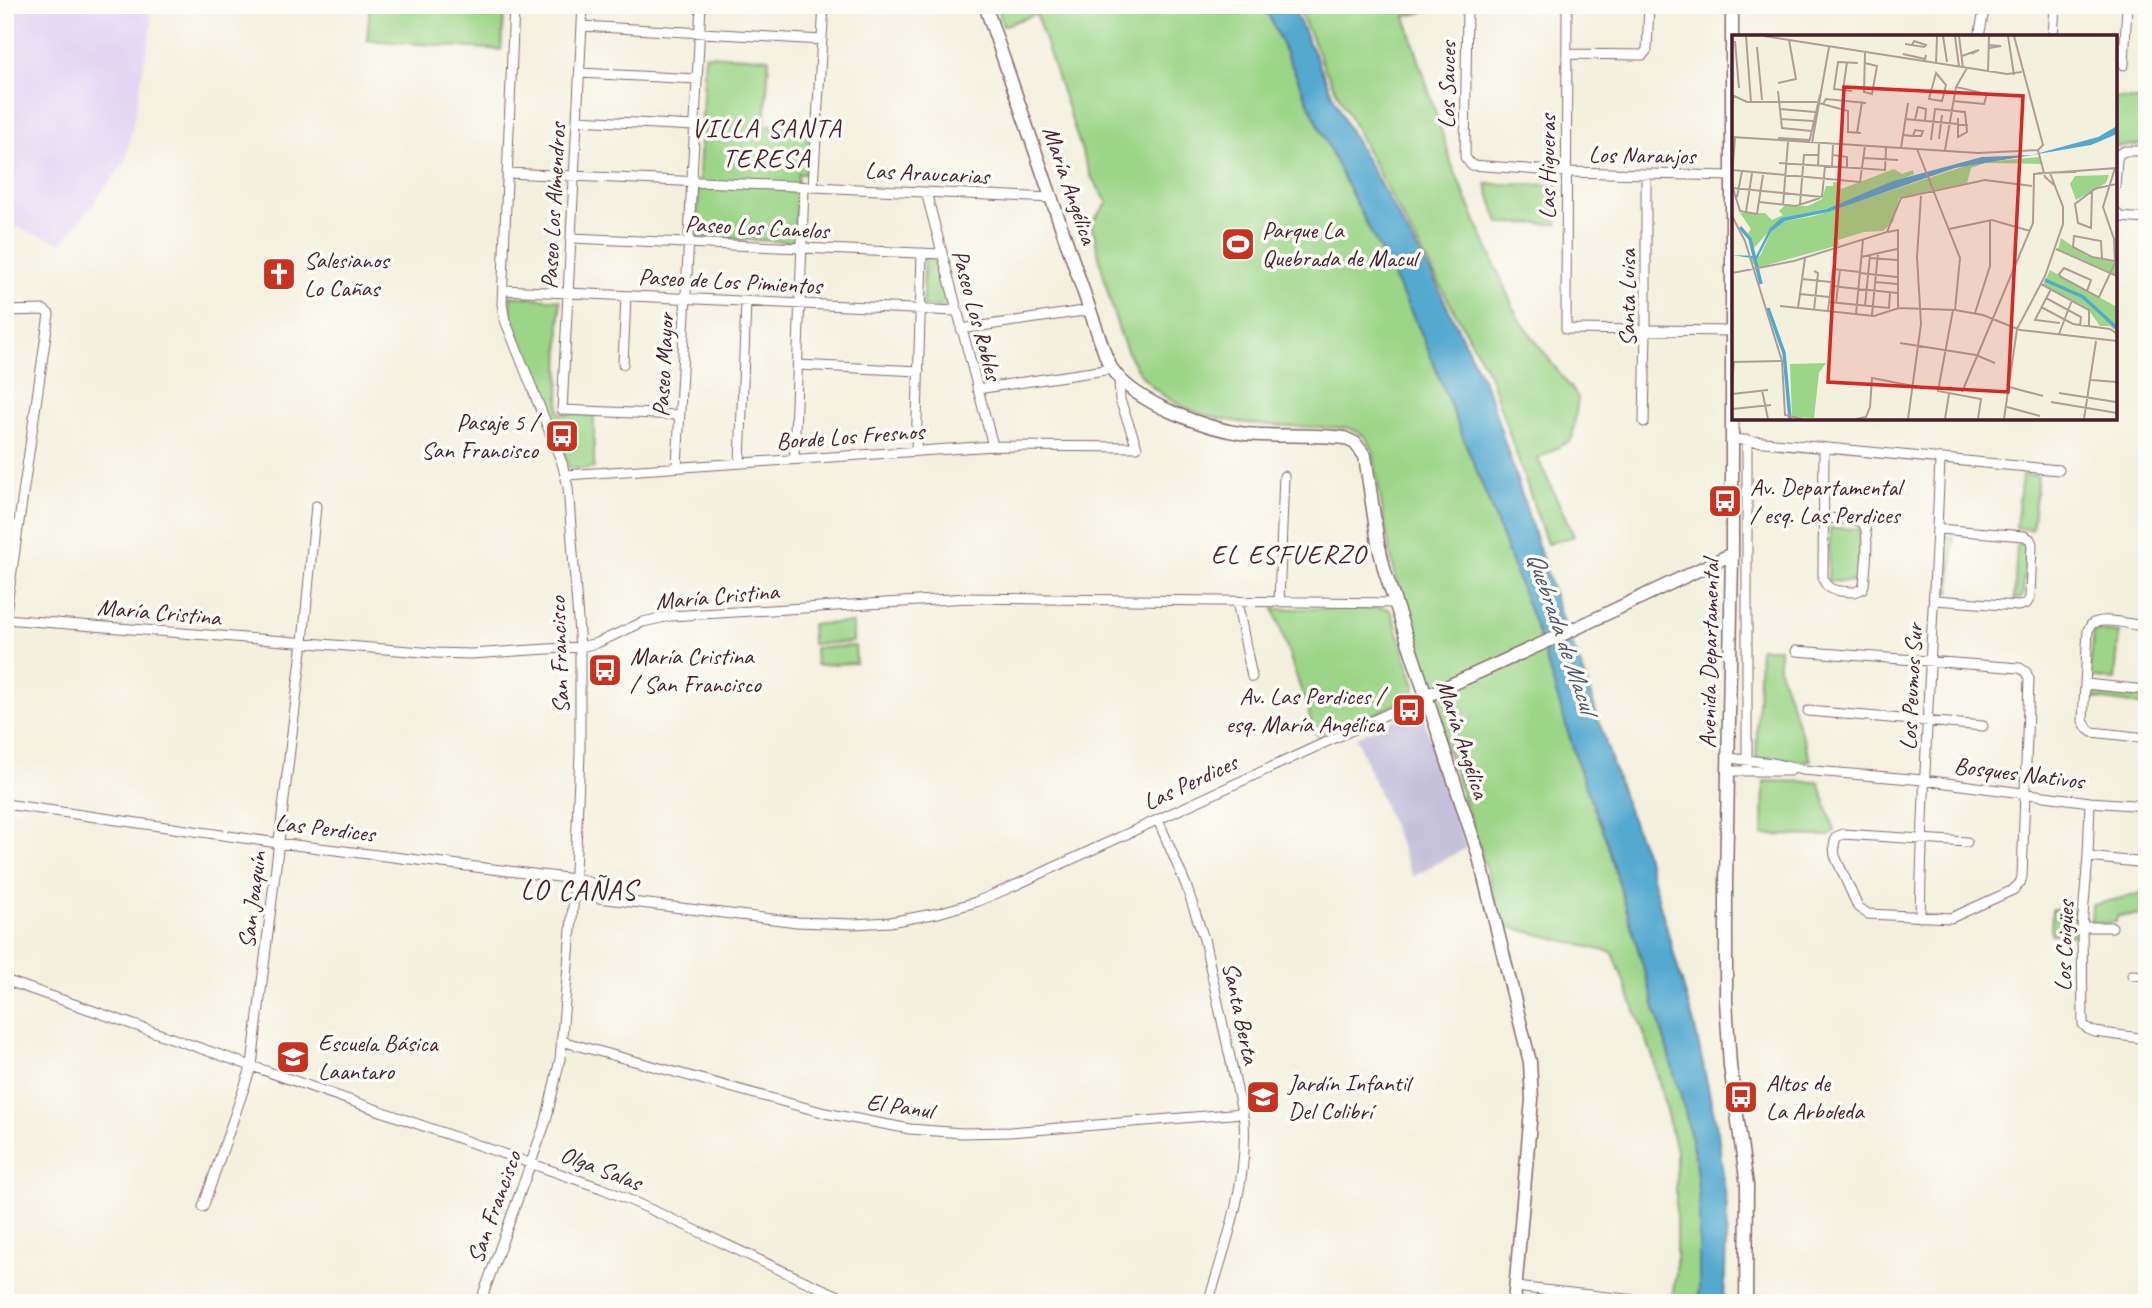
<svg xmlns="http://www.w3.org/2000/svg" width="2152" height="1308" font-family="Caveat,sans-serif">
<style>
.built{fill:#e2d4f3}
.industrial{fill:#c5c0da}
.green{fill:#9cd588;stroke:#737a5a;stroke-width:2}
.water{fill:#52a9cf;stroke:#4e647d;stroke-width:2}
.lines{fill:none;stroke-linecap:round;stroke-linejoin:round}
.street-casing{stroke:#86686a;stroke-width:11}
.secondary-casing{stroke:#86686a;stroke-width:15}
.street{stroke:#fff;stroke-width:9}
.secondary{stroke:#fff;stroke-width:12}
.labels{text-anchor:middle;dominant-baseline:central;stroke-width:7;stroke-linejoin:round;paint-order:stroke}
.street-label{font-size:24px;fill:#4a1f2b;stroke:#fdfcf7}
.poi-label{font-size:24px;fill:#4a1f2b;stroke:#fdfcf7;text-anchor:start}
.neighbourhood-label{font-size:26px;letter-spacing:2px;fill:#4a1f2b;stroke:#fdfcf7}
.water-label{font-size:26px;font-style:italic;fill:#4d566d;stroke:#fdfcf7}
.quarter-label{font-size:28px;letter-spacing:2px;fill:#4a1f2b;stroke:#fdfcf7}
.inset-river{fill:none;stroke:#52a9cf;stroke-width:3.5}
.inset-road{fill:none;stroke:#b09c96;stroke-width:2}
.view{fill:#d62828;fill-opacity:0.15;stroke:#d62828;stroke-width:3.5}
.inset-edge{fill:none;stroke:#4a1f2b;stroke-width:3.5}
</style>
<rect width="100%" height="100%" fill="#fdfcf7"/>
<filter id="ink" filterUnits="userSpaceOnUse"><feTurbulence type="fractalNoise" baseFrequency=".0143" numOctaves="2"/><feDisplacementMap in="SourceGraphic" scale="14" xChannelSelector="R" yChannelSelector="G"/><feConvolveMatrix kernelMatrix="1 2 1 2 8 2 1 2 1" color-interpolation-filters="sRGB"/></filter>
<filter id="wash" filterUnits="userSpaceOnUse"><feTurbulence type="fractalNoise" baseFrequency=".00686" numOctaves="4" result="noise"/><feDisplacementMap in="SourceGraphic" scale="28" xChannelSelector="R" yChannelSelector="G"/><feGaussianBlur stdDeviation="1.57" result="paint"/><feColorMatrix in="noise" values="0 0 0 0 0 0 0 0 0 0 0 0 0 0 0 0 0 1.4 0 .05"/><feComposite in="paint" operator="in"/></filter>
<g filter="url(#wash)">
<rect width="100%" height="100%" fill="#f4f0de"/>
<path class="built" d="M5,5H148L152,22L126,161L63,243L5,224Z"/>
<path class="industrial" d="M1420,709L1466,848L1413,877L1356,737Z"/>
<path class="green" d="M370,5H505L501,50L367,40Z
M996,5H1264L1334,159L1420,330L1487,497L1538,634L1581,774L1606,839L1685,1111L1695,1158L1699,1199V1303H1671L1676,1274V1151L1653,1057L1613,953L1510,927L1504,930C1470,806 1421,687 1392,562C1384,526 1379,488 1373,451C1367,437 1362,433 1348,428C1277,425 1167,433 1130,357C1111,318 1102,265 1091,223L1108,203L1090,175L1036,14L1003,26Z
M1297,5H1455L1405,16L1453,168L1517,316L1578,398L1572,439L1538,459L1574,536L1547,544L1489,374L1380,176L1325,69Z
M705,55L769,58L765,125L809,127L806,174H798L795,242L696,237Z
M2115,98L2147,101V144L2115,147Z
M1486,184L1557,185V224L1499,223Z
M924,256L938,257L951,306L948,307H923Z
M510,296L560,300L559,413L594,415V468L570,469L511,317Z
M2022,475L2038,476L2032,530L2016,528Z
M1830,528L1860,529L1858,582L1828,581Z
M1944,536L1954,537L1950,592H1944L1941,588Z
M2017,544H2027L2023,596L2019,599H2014Z
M1388,608L1392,613L1415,686L1414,696L1321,739L1315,732L1274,609Z
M853,623V642L812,644L811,624Z
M2094,630L2119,633L2115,680L2089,677Z
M855,646L856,663L816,665L815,648Z
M1760,648H1779V669L1811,761L1756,760Z
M2091,691L2147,697V706L2090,698Z
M1764,781L1819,782L1835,831L1830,836L1763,835Z
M2147,892V908H2144L2142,915L2117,916L2116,922L2091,924L2092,905Z
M2052,909L2078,910L2076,936L2051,934Z"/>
<path class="water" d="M1264,5H1292L1346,124L1434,279L1489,393L1560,614L1584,674L1623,797L1645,852L1695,1028L1718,1133L1727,1208L1724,1303H1699V1199L1695,1158L1685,1111L1606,839L1581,774L1538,634L1487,497L1420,330L1334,159Z"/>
</g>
<g filter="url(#ink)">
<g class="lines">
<g class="street-casing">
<path id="street" d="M583,5L562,410L680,415
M1467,5L1465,157L1471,165L1567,172L1732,176
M1567,5L1566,329L1732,331
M582,26L822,40
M1979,37L1985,5
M2053,37L2055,5
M1567,54L1643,55L1647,50L1649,5
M2124,65L2127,5
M580,73L697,79
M577,120L695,126
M507,173L1053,198
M2115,186L2117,159L2119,154L2125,151H2147
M813,187L824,5
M926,192L993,446
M2115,212L2120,217L2147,219
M571,238L942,254
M503,290L956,311
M5,311L44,310L49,314L5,619
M961,329L1090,310
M623,364L626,296
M798,365L919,371
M977,389L1112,369
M1644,422L1646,330V174
M1732,439L2059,470
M1747,440V770
M916,451L922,253
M794,459L804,187
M740,463L746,301
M677,467L701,5
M566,475L993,446L1137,447L1120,400L1119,377
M1823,518C1832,519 1856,518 1862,523C1871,530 1865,573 1864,585L1862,589L1855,592C1842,591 1828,593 1823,579L1824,448
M1935,600L2018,606L2026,604L2030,598L2032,544L2030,539L2024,536L1938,529
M1237,601L1252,677
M1279,602L1284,476
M5,619L435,653L470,654L580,647L597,643L643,622L670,616L967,598L1395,603
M2147,627C2135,625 2108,618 2097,622C2091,623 2091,625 2088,630L2083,721L2088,729L2092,732L2147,738
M1796,651L2020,668L2026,672L2029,679L2022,877L2020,883L2013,890L1951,918L1868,914L1858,907L1835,856L1834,845L1836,837L1843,834L1967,842
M2085,684L2147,690
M1808,711L1983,726
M1729,758L1773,763L1802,770L1924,780L2090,802L2147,806
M1729,771H1790
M2090,802L2088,857L2082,927L2083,1024L2088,1029L2095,1032L2147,1039
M5,804L278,843L583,880L628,898
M1158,820L1186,885L1204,939L1244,1121C1248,1182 1226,1245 1208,1303
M2088,857L2147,863
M574,895L797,922L853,924L890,922L938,913L976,902L1016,885L1426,696
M1920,917C1923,765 1934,612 1940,460
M2082,927H2112
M2132,975L2147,976
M5,980L601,1188C687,1223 769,1268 856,1303
M561,1041L825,1113L910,1129L962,1133L1010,1132L1243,1113
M203,1207L252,1065L303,642L316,506
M1515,1287L1645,1301
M480,1303L546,1121L560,1059L574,895L580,753V647L568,487L562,463L505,320L502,304L514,5"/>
</g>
<g class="secondary-casing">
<path id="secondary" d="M985,5L1105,354C1107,359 1109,365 1112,369C1134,403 1207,429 1246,434C1278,437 1311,434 1344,438L1355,443L1365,456L1378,543L1385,572L1478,853L1530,1062L1532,1100L1514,1303
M1732,5V554L1726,883V1000L1730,1066L1747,1185L1746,1303
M1426,696L1570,631L1732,554"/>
</g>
<use href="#street" class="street"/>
<use href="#secondary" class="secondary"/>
</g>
</g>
<defs>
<g id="stadium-square" transform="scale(1.75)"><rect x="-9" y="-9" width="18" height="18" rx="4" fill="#c8321e" stroke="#fdfcf7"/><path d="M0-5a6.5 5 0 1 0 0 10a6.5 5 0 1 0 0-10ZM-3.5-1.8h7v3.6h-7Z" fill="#fff"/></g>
<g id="church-square" transform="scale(1.75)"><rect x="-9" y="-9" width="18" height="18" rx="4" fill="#c8321e" stroke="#fdfcf7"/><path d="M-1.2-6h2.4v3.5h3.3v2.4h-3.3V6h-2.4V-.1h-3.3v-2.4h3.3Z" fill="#fff"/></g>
<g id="bus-square" transform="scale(1.75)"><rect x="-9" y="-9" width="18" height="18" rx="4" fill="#c8321e" stroke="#fdfcf7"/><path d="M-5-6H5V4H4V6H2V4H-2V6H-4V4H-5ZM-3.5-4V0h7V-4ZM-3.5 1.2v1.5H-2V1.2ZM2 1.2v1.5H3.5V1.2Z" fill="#fff"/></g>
<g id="school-square" transform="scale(1.75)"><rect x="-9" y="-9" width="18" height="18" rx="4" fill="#c8321e" stroke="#fdfcf7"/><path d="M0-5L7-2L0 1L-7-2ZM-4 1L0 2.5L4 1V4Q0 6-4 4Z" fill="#fff"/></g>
</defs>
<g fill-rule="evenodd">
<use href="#stadium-square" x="1238" y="244"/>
<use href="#church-square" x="279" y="274"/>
<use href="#bus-square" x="562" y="436"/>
<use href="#bus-square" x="1725" y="501"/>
<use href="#bus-square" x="605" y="670"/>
<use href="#bus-square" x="1409" y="710"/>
<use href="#school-square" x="293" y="1057"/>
<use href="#school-square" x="1263" y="1097"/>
<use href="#bus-square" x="1741" y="1097"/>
</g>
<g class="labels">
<g class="street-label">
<text transform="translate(1447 85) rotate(-89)">Los Sauces</text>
<text transform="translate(1642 155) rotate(1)">Los Naranjos</text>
<text transform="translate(1547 167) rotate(-90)">Las Higueras</text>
<text transform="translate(927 173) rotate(3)">Las Araucarias</text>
<text transform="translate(1070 185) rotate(71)">María Angélica</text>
<text transform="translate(553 206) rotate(-87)">Paseo Los Almendros</text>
<text transform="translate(757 227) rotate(3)">Paseo Los Canelos</text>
<text transform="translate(730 281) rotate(3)">Paseo de Los Pimientos</text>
<text transform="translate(1627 298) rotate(-90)">Santa Luisa</text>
<text transform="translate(977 315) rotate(75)">Paseo Los Robles</text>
<text transform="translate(663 365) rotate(-87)">Paseo Mayor</text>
<text transform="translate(850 436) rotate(-4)">Borde Los Fresnos</text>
<text transform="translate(717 596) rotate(-5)">María Cristina</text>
<text transform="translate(159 612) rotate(5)">María Cristina</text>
<text transform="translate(1709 654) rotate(-89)">Avenida Departamental</text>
<text transform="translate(559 655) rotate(-92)">San Francisco</text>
<text transform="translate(1911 687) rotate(-87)">Los Peumos Sur</text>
<text transform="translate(1463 739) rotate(72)">María Angélica</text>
<text transform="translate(2019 773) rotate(7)">Bosques Nativos</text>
<text transform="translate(1190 782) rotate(-25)">Las Perdices</text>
<text transform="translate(325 828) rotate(7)">Las Perdices</text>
<text transform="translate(252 900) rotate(-83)">San Joaquín</text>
<text transform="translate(2064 946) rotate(-88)">Los Coigües</text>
<text transform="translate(1241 1013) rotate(78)">Santa Berta</text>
<text transform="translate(900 1106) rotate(8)">El Panul</text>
<text transform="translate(601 1168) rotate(21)">Olga Salas</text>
<text transform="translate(494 1207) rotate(-70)">San Francisco</text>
</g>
<g class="poi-label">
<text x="1262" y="230">Parque La<tspan x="1262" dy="28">Quebrada de Macul</tspan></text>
<text x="304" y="260">Salesianos<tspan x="304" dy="28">Lo Cañas</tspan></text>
<text x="538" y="422" text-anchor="end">Pasaje 5 /<tspan x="538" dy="28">San Francisco</tspan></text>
<text x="1750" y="487">Av. Departamental<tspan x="1750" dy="28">/ esq. Las Perdices</tspan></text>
<text x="630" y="656">María Cristina<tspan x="630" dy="28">/ San Francisco</tspan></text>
<text x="1384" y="696" text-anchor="end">Av. Las Perdices /<tspan x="1384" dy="28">esq. María Angélica</tspan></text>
<text x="318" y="1043">Escuela Básica<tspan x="318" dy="28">Laantaro</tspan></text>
<text x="1288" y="1083">Jardín Infantil<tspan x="1288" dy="28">Del Colibrí</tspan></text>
<text x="1766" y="1083">Altos de<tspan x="1766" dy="28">La Arboleda</tspan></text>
</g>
<g class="neighbourhood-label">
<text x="767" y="128">VILLA SANTA<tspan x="767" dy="30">TERESA</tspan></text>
<text x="1289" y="554">EL ESFUERZO</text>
</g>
<g class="water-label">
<text transform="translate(1562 632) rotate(71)">Quebrada de Macul</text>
</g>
<g class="quarter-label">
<text x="579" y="889">LO CAÑAS</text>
</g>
</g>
<g transform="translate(1732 35)">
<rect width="385" height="385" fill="#f4f0de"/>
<path d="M307,122L310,129L253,128L239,133L235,148L167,163L161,187L151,196L132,197L106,205L107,210L25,233L17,224L28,221L39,197L53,186L82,181L242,128ZM162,134L170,139L181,135L182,139L93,174L48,184L22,213L16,198L19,194L8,178H33L40,185L51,180L47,176L52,171H76L90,164L94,151H101V147H107L109,154ZM377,140L374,148L344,165L338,149L343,141ZM329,203L355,221L384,226L385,240L326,214ZM318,235L385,272V297L378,291H368L355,273L311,250ZM94,328L87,338L82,383L60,382L58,329Z" fill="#9cd588"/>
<path d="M385,91V99L359,110L223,133L96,177L53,186L39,197L25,224L0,220L24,221L38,193L49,183L94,174L161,146L250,122L300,120L366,102Z" fill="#52a9cf"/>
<path class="inset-river" d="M8,192L18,204L29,249M313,245L351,262L385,293M36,273L52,318L58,384"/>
<path class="inset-road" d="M14,1L19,67M32,1L275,39L290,37M211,1L215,27M223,1L227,32M227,1L231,33M276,1L282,40M282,1L311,110L306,115M3,6L7,53M173,9L192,12L194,10L182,6L180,10M257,10L269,11L257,13M25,12L30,65M171,19L193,24L194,20M230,21L247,15L240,19M133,28L145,31L140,59L132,57L133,18M204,29L205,1M256,37L257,1M204,38L214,50L210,66L197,64ZM46,48L64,44L57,5M111,55L115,27M46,56L50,93L80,96M120,56L102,54L106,27L126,28M0,60L15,67H85M221,66L252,69L255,59L224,52M87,68L116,76V97L129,98M91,69L94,64L134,68M48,74L83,77M48,84L81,86M173,84L236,90M183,85L186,72L194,74L193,86M0,86L1,60M125,98L130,67M171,100L181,101H189L191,96L183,95L181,101M0,102L246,118L306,115M46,103L78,105M207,104L210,80M199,105L203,74L233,77L235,97L226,102V83M77,108L88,60M80,108L97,12M169,113L176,68M185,114L228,223L223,275M213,115L224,52L235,33M306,115L313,142L322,150M101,120L115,122V133M132,123L166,125M47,128L153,135L154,113M86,131L87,109M100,132L101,109M0,135L128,147L133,111M306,138L344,137M0,142L3,102M0,150L8,176L25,179L31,140M1,153L90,162M360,156L359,193L346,188L343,169L360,156L363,154L366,153L385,149M5,162L10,136M90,162L93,131M27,167L64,171L88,163M68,169L72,120H87M51,170L56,107M14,177L20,138M0,181L13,206L50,326L0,327M217,194L260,185L298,196M156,197L166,195V273M324,214L385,241M129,222L165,214M138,223L165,225M370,224L369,206L342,201L341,212L360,222L383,226M82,236L86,238L82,275M0,238L62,226L155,197L169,163L253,145L300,151M128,238L165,242M70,244L99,247M143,247L165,249M309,249L357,275V292M99,251L165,258M319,254L303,285L328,288M355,256L359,245L332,233L327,239L329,242L366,262H367L383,228L382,204L371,172L383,133M68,259L97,262M314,263L349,282L348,291M97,267L157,273L158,257M104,268L108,235M48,271L142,281L167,273L223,275L251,280L288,295L385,306M133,271L138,220M309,272L341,289L378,294L385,299M66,273L73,223M221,275L206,356L249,364L246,384M96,276L101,234L128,237M243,278L258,231V185M124,279L131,205M140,280L146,218M327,299L340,265M168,308L244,320L263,328M50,326L53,380L70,384M359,345L385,347M0,350L2,327M277,352L311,361M30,355L36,384M230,357L301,188L302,139L385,133M327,358L384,367M0,359L36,355M319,367L385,378M275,372L308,381M0,374L39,370M124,384L134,382L138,372L140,343L181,351M176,384L189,289L185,222L189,161M213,384L217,359M272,384L285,294L313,241L331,189V172L318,138M352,384L364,306"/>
<path class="view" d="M112,52L291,61L276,357L96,347Z"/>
<rect width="385" height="385" class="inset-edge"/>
</g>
<rect width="2152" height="1308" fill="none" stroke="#fdfcf7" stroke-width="28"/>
</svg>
